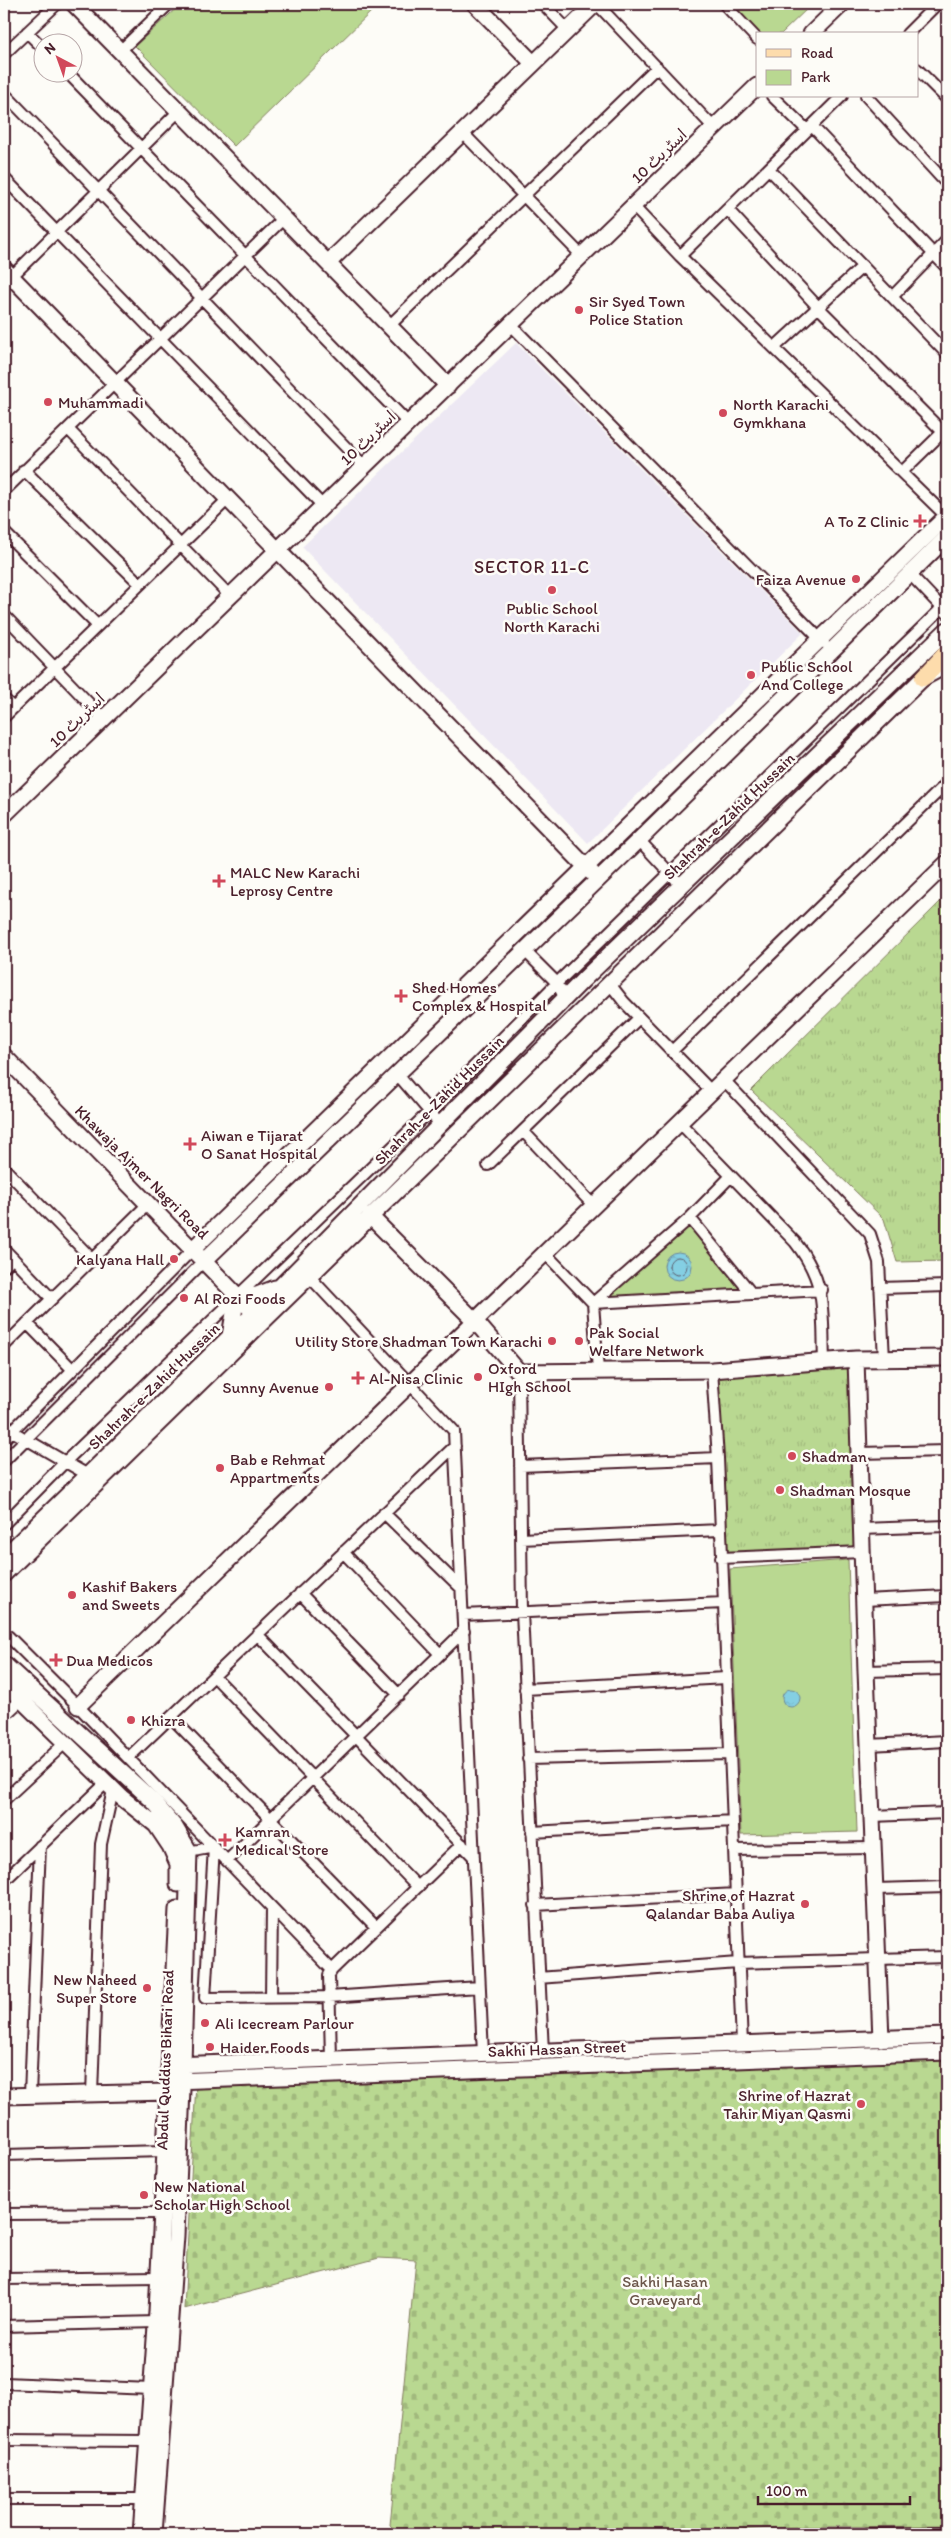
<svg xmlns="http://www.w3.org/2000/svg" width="951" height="2538" font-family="Itim,'Playpen Sans Arabic',sans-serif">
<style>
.built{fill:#ede8f3}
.grass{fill:url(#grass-tufts);stroke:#827c5e}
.cemetery{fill:url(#cemetery-stones);stroke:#827c5e}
.park{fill:#b9d891;stroke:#827c5e}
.water{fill:url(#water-ripples);stroke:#6d8999}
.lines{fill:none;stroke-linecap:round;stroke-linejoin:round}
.shore{stroke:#616575;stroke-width:1}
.street-casing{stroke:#4a1f2b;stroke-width:14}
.secondary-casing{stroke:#4a1f2b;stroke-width:19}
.primary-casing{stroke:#4a1f2b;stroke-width:20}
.street{stroke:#fdfcf7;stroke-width:10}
.secondary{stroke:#fdfcf7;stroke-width:15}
.primary{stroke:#fddcac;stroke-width:16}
.poi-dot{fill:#d1495b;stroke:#fdfcf7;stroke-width:2}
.labels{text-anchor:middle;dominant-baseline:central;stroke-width:5;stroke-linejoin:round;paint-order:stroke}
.street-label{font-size:16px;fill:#4a1f2b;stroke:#fdfcf7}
.poi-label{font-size:16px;fill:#4a1f2b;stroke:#fdfcf7;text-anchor:start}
.park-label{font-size:16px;fill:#6b564a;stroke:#fdfcf7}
.neighbourhood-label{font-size:18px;letter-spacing:1px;fill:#4a1f2b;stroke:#fdfcf7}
</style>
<defs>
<pattern id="grass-tufts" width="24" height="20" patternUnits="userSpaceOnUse" patternTransform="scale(1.25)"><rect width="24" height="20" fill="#b9d891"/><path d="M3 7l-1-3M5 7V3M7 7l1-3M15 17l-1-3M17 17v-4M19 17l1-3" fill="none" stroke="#a1b97d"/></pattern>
<pattern id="cemetery-stones" width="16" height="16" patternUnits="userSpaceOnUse" patternTransform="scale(1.25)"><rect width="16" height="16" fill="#b9d891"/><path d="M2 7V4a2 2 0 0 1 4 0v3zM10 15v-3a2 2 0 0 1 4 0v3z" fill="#a1b97d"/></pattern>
<pattern id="water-ripples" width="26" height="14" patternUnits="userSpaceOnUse" patternTransform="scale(1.25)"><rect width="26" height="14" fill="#84cfe3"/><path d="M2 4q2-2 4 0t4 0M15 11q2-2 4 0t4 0" fill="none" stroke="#74b1c3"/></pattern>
</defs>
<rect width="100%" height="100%" fill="#fdfcf7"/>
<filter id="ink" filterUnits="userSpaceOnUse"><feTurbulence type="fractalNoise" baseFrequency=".02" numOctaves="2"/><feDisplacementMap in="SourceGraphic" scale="10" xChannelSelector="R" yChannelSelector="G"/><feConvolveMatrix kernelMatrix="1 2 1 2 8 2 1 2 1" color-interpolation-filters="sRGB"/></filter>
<g filter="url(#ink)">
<path class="built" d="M516,343L803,633L588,843L302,547Z"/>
<path class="grass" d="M947,895V1261L897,1262L884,1219L751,1090Z
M856,1359L862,1552L721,1558L712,1370Z"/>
<path class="cemetery" d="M947,2036V2526L800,2527L632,2534H399L390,2525L416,2260L379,2258L184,2309L197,2064Z"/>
<path class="park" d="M181,4H379L234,146L135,46Z
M731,4H812L781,34H758Z
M690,1218L752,1294L593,1303Z
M848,1560L857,1832L741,1835L730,1569Z"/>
<path class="water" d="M664 1266a14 14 0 1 1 28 0a14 14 0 1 1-28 0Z
M782 1698a9 9 0 1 1 18 0a9 9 0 1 1-18 0Z"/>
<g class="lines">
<path class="shore" d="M669 1266a9 9 0 1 1 18 0a9 9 0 1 1-18 0Z"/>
<g class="street-casing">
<path id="street" d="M543,4L568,30
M597,4L714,128
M724,4L757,39
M27,32L42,47
M907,34L937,4
M120,51L169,4
M4,54L57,4
M917,69L947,99
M67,72L409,424
M4,93L364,466
M772,96L807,130
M866,96L947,184
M812,126L947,268
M462,132L582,256
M769,169L947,354
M4,178L323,506
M633,206L680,256L947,517
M728,210L818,307L943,432
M680,256L842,96
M4,284L179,111
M892,297L947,240
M390,325L657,67
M511,325L824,643
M775,347L863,266
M68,429L230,596
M24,470L140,584
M902,472L946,429
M4,491L285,217
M4,532L97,625
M910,574L947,613
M4,615L104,719
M4,699L13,708
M4,717L228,499
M639,840L682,886
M524,950L557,983L565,999
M610,984L624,1002L712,1092
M672,1051L947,783
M4,1074L13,1065
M398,1075L439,1123
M724,1080L870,1234L879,1262L884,1359
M680,1123L795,1242C828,1284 822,1312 824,1362
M523,1131L594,1206
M488,1165L639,1018
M4,1168L93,1260
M690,1218L752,1294
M4,1249L52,1299
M545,1253L593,1303L822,1290
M4,1267L13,1258
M309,1276L454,1431L483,2054
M880,1288L947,1286
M27,1323L73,1370
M4,1346L148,1204
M712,1370L718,1458L742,2044
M598,1371L593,1303L690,1218L731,1176
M519,1372L522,1612L543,2052
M4,1422L12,1431L88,1475
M4,1439L193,1249
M859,1453L947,1451
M4,1461L205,1260
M520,1466L718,1458
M384,1513L462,1589
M4,1524L66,1461L430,1111L557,983L947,603
M861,1529L947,1526
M521,1539L720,1530
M343,1552L440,1654
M721,1558L862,1552
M300,1593L399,1695
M864,1600L947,1596
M463,1615L723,1603
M257,1634L474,1857
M4,1640L8,1636L78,1706L332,1970L329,1975L331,2059
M866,1671L947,1669
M214,1676L418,1887
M525,1689L726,1678
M4,1716L21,1700
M171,1717L376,1927
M869,1745L947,1741
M128,1758L455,1446
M528,1759L730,1754
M4,1800L65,1743
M872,1816L947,1813
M532,1832L733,1821
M734,1850L873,1848
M183,1853L214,1847L205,1998L329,1997L479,1987
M227,1861L464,1631
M4,1881L106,1783
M875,1889L947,1887
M535,1905L736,1894
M332,1970L462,1844
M538,1978L738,1963L947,1957
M271,1997L272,1908
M92,2094L101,1844L113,1790
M30,2095L40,1846
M4,2155L165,2151
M4,2214L162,2213
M4,2279L158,2277
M4,2326L156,2322
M4,2383L151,2389
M4,2440L147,2441
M4,2499H143
M868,2534L947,2533"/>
</g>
<g class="secondary-casing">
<path id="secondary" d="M74,4L448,386
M475,4L533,63
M811,34L842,4
M329,262L595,4
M4,269L592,873
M4,815L757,86
M4,1056L254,1313
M370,1216L475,1321L519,1372L712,1370L856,1359L947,1358
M193,1249L947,516
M205,1260L639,840L947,537
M230,1336L237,1296L257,1295L275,1288
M856,1359L866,1671L881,2039
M4,1557L254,1313L583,980L947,630
M4,1574L923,678L947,665
M4,1664L153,1801L175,1827L189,1851L183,2064L176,2236L154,2534
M4,1683L121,1797L156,1825L170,1846L178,1864V1884
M78,1706L947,863
M173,2065L947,2036
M174,2081L947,2052
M4,2096L168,2092
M141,2534L157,2312L177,1909"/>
</g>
<g class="primary-casing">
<path id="primary" d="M923,678L947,652"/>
</g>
<use href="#street" class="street"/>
<use href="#secondary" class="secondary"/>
<use href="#primary" class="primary"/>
</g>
</g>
<g class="poi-dot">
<circle cx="579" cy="310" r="5"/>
<circle cx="48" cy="402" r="5"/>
<circle cx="723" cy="413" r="5"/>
<path d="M917.5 513.5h5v5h5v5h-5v5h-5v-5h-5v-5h5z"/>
<circle cx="856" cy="579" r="5"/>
<circle cx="552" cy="590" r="5"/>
<circle cx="751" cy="675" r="5"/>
<path d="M216.5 873.5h5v5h5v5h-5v5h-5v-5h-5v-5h5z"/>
<path d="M398.5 988.5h5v5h5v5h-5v5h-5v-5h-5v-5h5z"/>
<path d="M187.5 1136.5h5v5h5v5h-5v5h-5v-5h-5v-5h5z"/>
<circle cx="174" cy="1259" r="5"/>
<circle cx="184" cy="1298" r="5"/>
<circle cx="552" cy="1341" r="5"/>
<circle cx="579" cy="1341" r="5"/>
<circle cx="478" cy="1377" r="5"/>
<path d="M355.5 1370.5h5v5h5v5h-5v5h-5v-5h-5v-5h5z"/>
<circle cx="329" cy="1387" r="5"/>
<circle cx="792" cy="1456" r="5"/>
<circle cx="220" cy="1468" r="5"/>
<circle cx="780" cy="1490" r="5"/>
<circle cx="72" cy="1595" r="5"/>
<path d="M53.5 1652.5h5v5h5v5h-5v5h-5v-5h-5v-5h5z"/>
<circle cx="131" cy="1720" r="5"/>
<path d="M222.5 1832.5h5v5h5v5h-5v5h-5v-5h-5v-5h5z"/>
<circle cx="805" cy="1904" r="5"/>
<circle cx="147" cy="1988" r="5"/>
<circle cx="205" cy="2023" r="5"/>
<circle cx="210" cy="2047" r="5"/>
<circle cx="861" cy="2104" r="5"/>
<circle cx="144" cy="2195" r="5"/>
</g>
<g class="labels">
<g class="street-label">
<text transform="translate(659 156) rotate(-44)">اسٹریٹ 10</text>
<text transform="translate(368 438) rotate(-44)">اسٹریٹ 10</text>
<text transform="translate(77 720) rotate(-44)">اسٹریٹ 10</text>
<text transform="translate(729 816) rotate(-44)">Shahrah-e-Zahid Hussain</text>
<text transform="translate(439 1100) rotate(-45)">Shahrah-e-Zahid Hussain</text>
<text transform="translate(142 1172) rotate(45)">Khawaja Ajmer Nagri Road</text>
<text transform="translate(154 1386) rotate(-44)">Shahrah-e-Zahid Hussain</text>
<text transform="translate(557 2049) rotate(-2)">Sakhi Hassan Street</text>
<text transform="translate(165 2060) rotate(-88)">Abdul Quddus Bihari Road</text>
</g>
<g class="poi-label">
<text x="589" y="301">Sir Syed Town<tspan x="589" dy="18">Police Station</tspan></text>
<text x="58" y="402">Muhammadi</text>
<text x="733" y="404">North Karachi<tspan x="733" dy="18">Gymkhana</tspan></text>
<text x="909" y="521" text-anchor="end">A To Z Clinic</text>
<text x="846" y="579" text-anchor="end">Faiza Avenue</text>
<text x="552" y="608" text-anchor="middle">Public School<tspan x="552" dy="18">North Karachi</tspan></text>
<text x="761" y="666">Public School<tspan x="761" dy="18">And College</tspan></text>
<text x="230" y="872">MALC New Karachi<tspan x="230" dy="18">Leprosy Centre</tspan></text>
<text x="412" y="987">Shed Homes<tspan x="412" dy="18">Complex &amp; Hospital</tspan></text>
<text x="201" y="1135">Aiwan e Tijarat<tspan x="201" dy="18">O Sanat Hospital</tspan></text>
<text x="164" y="1259" text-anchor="end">Kalyana Hall</text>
<text x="194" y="1298">Al Rozi Foods</text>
<text x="589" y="1332">Pak Social<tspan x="589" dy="18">Welfare Network</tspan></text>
<text x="542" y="1341" text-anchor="end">Utility Store Shadman Town Karachi</text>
<text x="488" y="1368">Oxford<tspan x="488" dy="18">HIgh School</tspan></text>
<text x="369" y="1378">Al-Nisa Clinic</text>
<text x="319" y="1387" text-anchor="end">Sunny Avenue</text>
<text x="802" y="1456">Shadman</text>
<text x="230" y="1459">Bab e Rehmat<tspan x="230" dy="18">Appartments</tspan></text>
<text x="790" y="1490">Shadman Mosque</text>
<text x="82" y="1586">Kashif Bakers<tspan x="82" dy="18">and Sweets</tspan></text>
<text x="66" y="1660">Dua Medicos</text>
<text x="141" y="1720">Khizra</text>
<text x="235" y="1831">Kamran<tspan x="235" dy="18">Medical Store</tspan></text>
<text x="795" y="1895" text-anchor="end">Shrine of Hazrat<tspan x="795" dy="18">Qalandar Baba Auliya</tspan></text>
<text x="137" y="1979" text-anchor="end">New Naheed<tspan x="137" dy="18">Super Store</tspan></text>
<text x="215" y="2023">Ali Icecream Parlour</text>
<text x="220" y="2047">Haider Foods</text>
<text x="851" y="2095" text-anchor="end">Shrine of Hazrat<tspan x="851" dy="18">Tahir Miyan Qasmi</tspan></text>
<text x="154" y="2186">New National<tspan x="154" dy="18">Scholar High School</tspan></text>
</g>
<g class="park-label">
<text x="665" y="2281">Sakhi Hasan<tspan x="665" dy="18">Graveyard</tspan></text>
</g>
<g class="neighbourhood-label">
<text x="532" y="567">SECTOR 11-C</text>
</g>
</g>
<rect width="951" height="2538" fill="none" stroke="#fdfcf7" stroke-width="20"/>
<rect x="10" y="10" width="931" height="2518" fill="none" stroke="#4a1f2b" stroke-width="2" filter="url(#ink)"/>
<rect x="756" y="32" width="162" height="65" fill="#fdfcf7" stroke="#b5a4a5"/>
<rect x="766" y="49" width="25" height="8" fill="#fddcac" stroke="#b5a4a5"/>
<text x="801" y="58" font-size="15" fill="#4a1f2b">Road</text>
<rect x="766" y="70" width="25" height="15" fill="#b9d891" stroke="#b5a4a5"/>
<text x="801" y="82" font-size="15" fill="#4a1f2b">Park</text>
<g transform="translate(58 58) rotate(319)"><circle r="24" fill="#fdfcf7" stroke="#b5a4a5"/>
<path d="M0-4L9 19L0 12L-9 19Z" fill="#d1495b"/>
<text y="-8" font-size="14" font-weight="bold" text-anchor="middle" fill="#4a1f2b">N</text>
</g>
<path d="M758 2496v8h152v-8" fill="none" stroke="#4a1f2b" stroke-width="2.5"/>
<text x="766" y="2496" font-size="15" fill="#4a1f2b" stroke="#fdfcf7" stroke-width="4" paint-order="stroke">100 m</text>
</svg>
